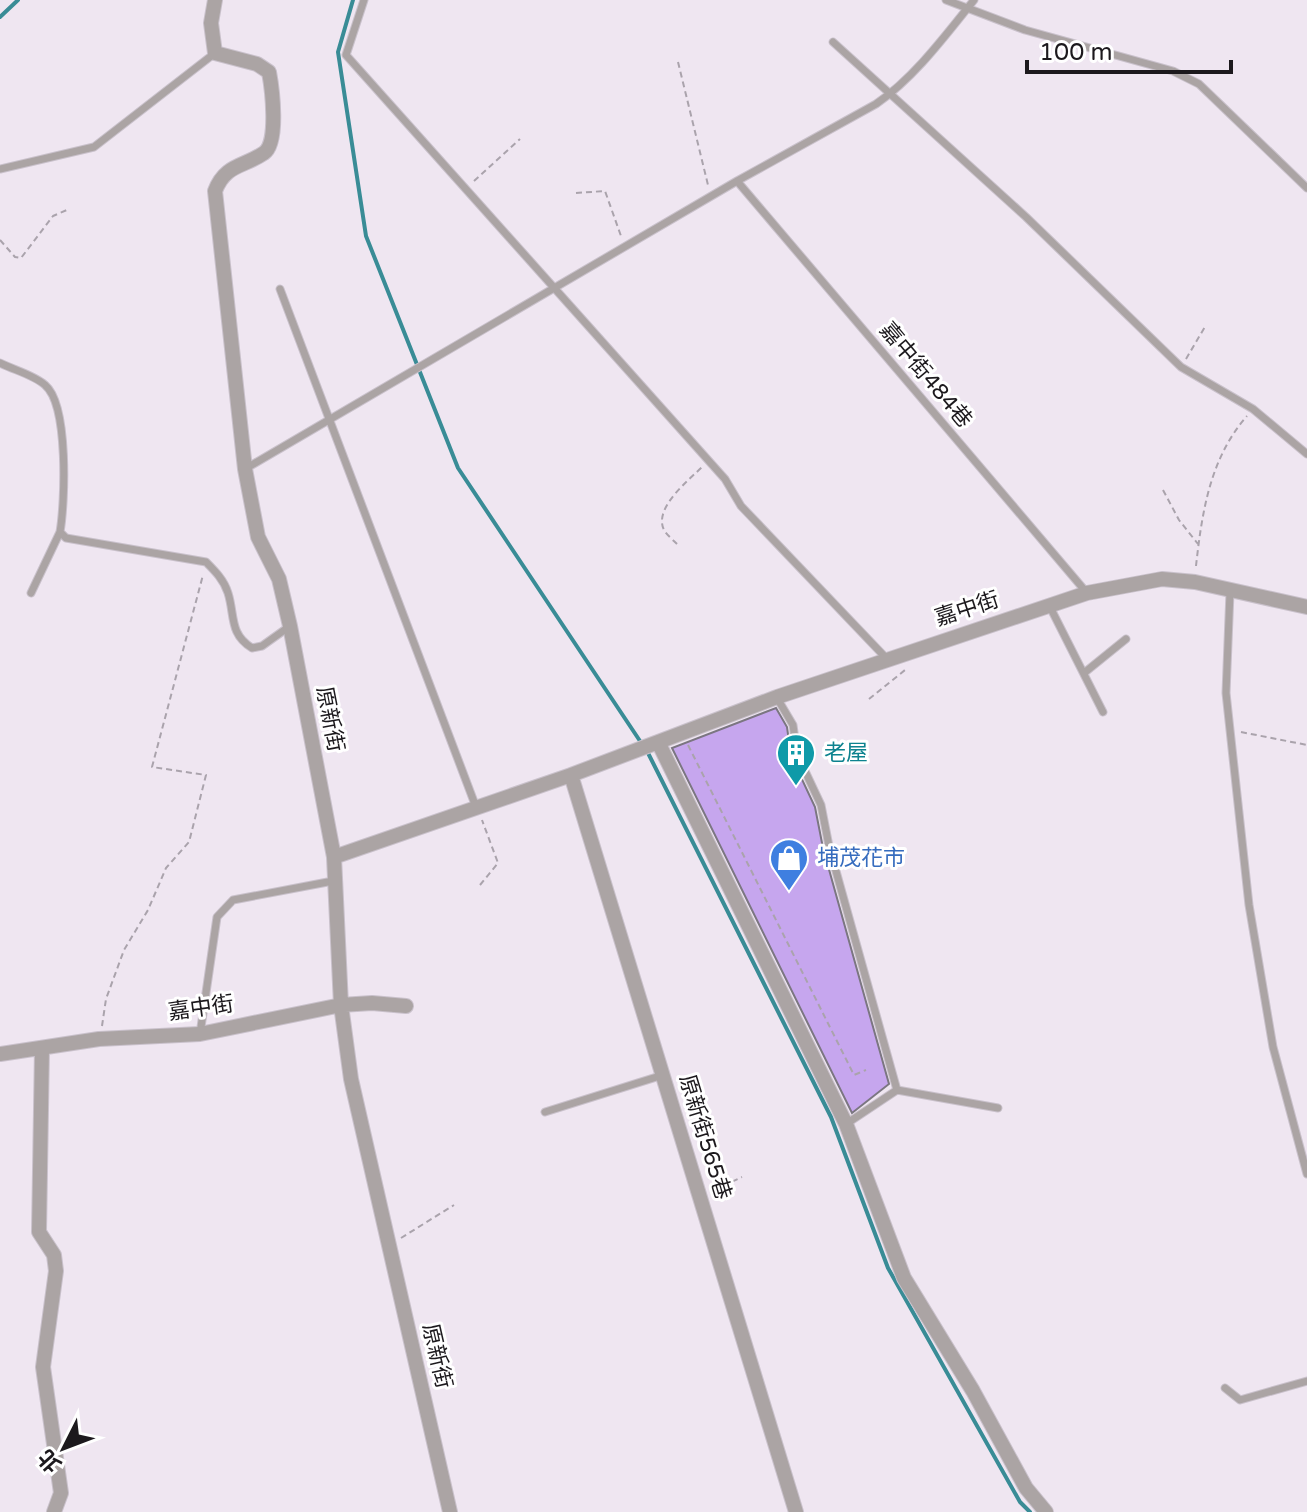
<svg xmlns="http://www.w3.org/2000/svg" width="1307" height="1512" font-family="'Varela Round','Noto Sans TC',sans-serif">
<style>
.lines{fill:none;stroke-linecap:round;stroke-linejoin:round}
.stream{stroke:#398c96;stroke-width:4}
.building{fill:#c6a6ee;stroke:#7b7681;stroke-width:2}
.service-casing{stroke:#c9c1cb;stroke-width:9}
.minor-casing{stroke:#c9c1cb;stroke-width:16}
.path{stroke:#aaa3ac;stroke-width:2;stroke-dasharray:6 4;stroke-linecap:butt}
.service{stroke:#aba4a4;stroke-width:7}
.minor{stroke:#aba4a4;stroke-width:14}
.labels{text-anchor:middle;dominant-baseline:central;stroke-width:6;stroke-linejoin:round;paint-order:stroke}
.street-label{font-size:22px;fill:#1c191d;stroke:#fff}
.culture-label{font-size:22px;fill:#0d838f;stroke:#fff;text-anchor:start}
.shop-label{font-size:22px;fill:#366cbe;stroke:#fff;text-anchor:start}
</style>
<rect width="100%" height="100%" fill="#efe6f1"/>
<g class="lines">
<path class="stream" d="M353,0L338,52L366,236L458,468L642,744
M0,17L18,0
M647,751L831,1117L888,1268L1020,1502L1030,1512"/>
</g>
<path class="building" d="M776,708L787,727L791,756L815,807L823,848L889,1084L852,1113L672,748Z"/>
<g class="lines">
<g class="service-casing">
<path id="service" d="M364,0L346,55L725,479L741,506L887,659
M946,0L1025,30L1173,71L1199,84L1307,188
M833,42L1026,217L1181,367L1253,409L1307,454
M0,169L94,147L215,53
M737,181L1087,593
M280,289L476,807
M0,363C14,370 34,375 45,385C69,405 65,503 60,532L66,538L206,562C215,571 224,580 228,593C235,615 229,634 252,648L262,646L290,626
M245,469L737,181L876,104C914,78 945,36 974,0
M1230,592L1226,693L1249,905L1273,1047L1307,1174
M31,593L60,532
M1049,605L1103,712
M1084,673L1126,639
M777,698L793,725L797,754L821,805L829,846L897,1090L846,1124
M200,1034L217,917L233,900L333,881
M897,1090L998,1108
M545,1112L663,1075
M1225,1388L1240,1400L1307,1381"/>
</g>
<g class="minor-casing">
<path id="minor" d="M215,0L211,23L215,53L257,64L269,72C272,88 279,143 264,153C244,167 225,164 215,191L245,469L258,537L279,579L290,626L334,857L341,1005L351,1079L450,1512
M658,742L846,1124L904,1278L973,1391L1026,1488L1046,1512
M571,775L796,1512
M334,857L571,775L777,697L1087,593L1162,579L1195,582L1307,607
M42,1048L39,1232L54,1255L56,1271L43,1367L61,1493L54,1512
M0,1054L99,1039L200,1034L341,1005L372,1003L406,1006"/>
</g>
<path class="path" d="M678,62L708,185
M474,181L520,139
M576,193L605,191L621,236
M0,240L15,257L21,258L53,216L69,209
M1186,359L1206,325
M1163,490L1179,520L1198,544
M677,544C673,540 667,535 664,530C653,508 689,480 702,467
M1196,566C1202,512 1210,458 1247,416
M869,699L905,670
M1241,732L1307,745
M688,745L854,1075L866,1070
M480,885L498,863L482,820
M102,1026L106,999L124,950L148,910L166,868L189,842L206,775L152,767L203,575
M714,1190L742,1177
M401,1238L454,1205"/>
<use href="#service" class="service"/>
<use href="#minor" class="minor"/>
</g>
<defs>
<g id="building-pin" transform="scale(2)"><path d="M0 17L-7.5 6A9.5 9.5 0 1 1 7.5 6Z" fill="#0f9aa8" stroke="#fff"/><path d="M-4-6H4V6H1V3H-1V6H-4ZM-2.5-4.3h1.7v1.8h-1.7ZM.8-4.3h1.7v1.8H.8ZM-2.5-1h1.7V.8h-1.7ZM.8-1h1.7V.8H.8Z" fill="#fff"/></g>
<g id="shop-pin" transform="scale(2)"><path d="M0 17L-7.5 6A9.5 9.5 0 1 1 7.5 6Z" fill="#3f7fe0" stroke="#fff"/><path d="M-5-2.5h2.3a2.7 3.5 0 0 1 5.4 0H5L5.5 6h-11ZM-1.5-2.5h3a1.5 2.3 0 0 0-3 0Z" fill="#fff"/></g>
</defs>
<g fill-rule="evenodd">
<use href="#building-pin" x="796" y="753"/>
<use href="#shop-pin" x="789" y="858"/>
</g>
<g class="labels">
<g class="street-label">
<text transform="translate(926 375) rotate(50)">嘉中街484巷</text>
<text transform="translate(967 609) rotate(-18)">嘉中街</text>
<text transform="translate(330 719) rotate(79)">原新街</text>
<text transform="translate(201 1008) rotate(-8)">嘉中街</text>
<text transform="translate(705 1137) rotate(73)">原新街565巷</text>
<text transform="translate(437 1356) rotate(77)">原新街</text>
</g>
<g class="culture-label">
<text x="824" y="753">老屋</text>
</g>
<g class="shop-label">
<text x="817" y="858">埔茂花市</text>
</g>
</g>
<g transform="translate(64 1448) rotate(228)" stroke="#ffffff" stroke-width="6" paint-order="stroke">
<path d="M0-6L14 30L0 20L-14 30Z" fill="#1c191d"/>
<text y="-12" font-size="22" font-weight="bold" text-anchor="middle" fill="#1c191d">北</text>
</g>
<path d="M1027 60v12h204v-12" fill="none" stroke="#1c191d" stroke-width="4"/>
<text x="1039" y="60" font-size="24" fill="#1c191d" stroke="#ffffff" stroke-width="6" paint-order="stroke">100 m</text>
</svg>
